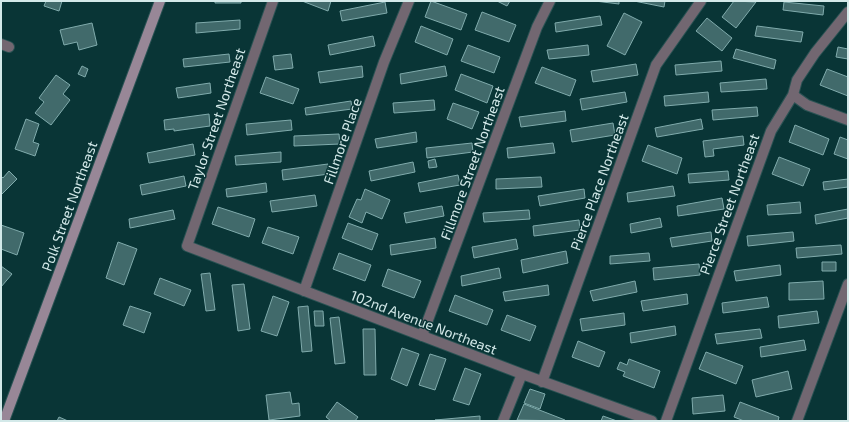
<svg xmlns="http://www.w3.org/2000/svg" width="849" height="422" font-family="'Exo 2',sans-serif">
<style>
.building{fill:#416a6b;stroke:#80abac}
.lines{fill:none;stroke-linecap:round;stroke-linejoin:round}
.street-casing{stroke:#295253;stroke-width:12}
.secondary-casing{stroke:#295253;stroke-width:12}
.street{stroke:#726771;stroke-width:10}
.secondary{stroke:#988797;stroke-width:10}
.labels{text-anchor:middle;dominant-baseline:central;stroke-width:3;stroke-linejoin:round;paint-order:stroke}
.street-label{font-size:14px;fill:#d3e9e9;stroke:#093536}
</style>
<rect width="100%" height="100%" fill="#093536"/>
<path class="building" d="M46,1H62L59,11L44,6Z
M215,1H241V3H215Z
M302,1H331L328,11Z
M431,1L467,14L461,30L425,17Z
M497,1H510L507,6Z
M595,1H619V4Z
M634,1H665L664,7Z
M734,1L756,2L736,28L722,17Z
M385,2L387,13L342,21L340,11Z
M784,2L824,6L823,15L783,10Z
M482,12L516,25L509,42L475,30Z
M624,13L642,22L625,55L607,46Z
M600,16L602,25L556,32L555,23Z
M707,18L732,38L722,51L696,31Z
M240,20V29L196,33V23Z
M92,23L97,45L79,50L77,42L64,45L60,30Z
M421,26L453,39L447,55L415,42Z
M757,26L803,32L801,42L755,36Z
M373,36L375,46L330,55L328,45Z
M468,45L500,57L494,73L461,61Z
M588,45L589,55L549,59L547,50Z
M838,47L848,49V59L836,57Z
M736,49L776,60L774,69L733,58Z
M229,54L230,62L184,67L183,59Z
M291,54L293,68L275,70L273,56Z
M721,61L722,71L676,75L675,65Z
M636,64L638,75L593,82L591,71Z
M82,66L88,69L85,77L78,74Z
M362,66L363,77L320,83L318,72Z
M445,66L447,76L401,84L400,74Z
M542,67L576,80L570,96L535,83Z
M827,69L848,77V96L820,85Z
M461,74L493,86L487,103L455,90Z
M56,75L70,85L63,94L70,100L51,125L35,113L44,102L39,98Z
M266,77L299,89L293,104L260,93Z
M766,79L767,89L721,92L720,83Z
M210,83L211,93L178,98L176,88Z
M625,92L627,102L582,110L580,99Z
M708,92L709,102L665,106L664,96Z
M434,100L435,110L394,113L393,103Z
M351,101L352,109L306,115L305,108Z
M453,103L479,112L472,129L447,119Z
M757,107L758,116L713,120L712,110Z
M565,111L566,121L521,127L519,117Z
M209,114L210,126L174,131V129L165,130L164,120Z
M26,119L39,124L33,142L39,144L35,156L15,149Z
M701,119L703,129L657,137L655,128Z
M291,120L292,130L247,135L246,124Z
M613,123L615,135L572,142L570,130Z
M795,125L829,139L823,155L789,142Z
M416,132L417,142L377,148L375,139Z
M339,134L340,144L294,146V136Z
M743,136L744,145L713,149L714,156L705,157L703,141Z
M840,137L848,140V159L834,154Z
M472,143L473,152L427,158L426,148Z
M553,143L555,153L508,158L507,148Z
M193,144L195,155L149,163L147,153Z
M648,145L682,158L677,174L642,161Z
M281,152V162L236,165L235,156Z
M779,157L810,169L803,186L772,174Z
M435,159L437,167L429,168L428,161Z
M413,162L415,172L371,181L369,171Z
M328,164L329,174L283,180L282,170Z
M9,171L17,179L1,195V176L3,178Z
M728,171L729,180L689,183L688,174Z
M458,175L460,185L420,192L418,183Z
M184,176L186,186L142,195L140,185Z
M541,177L542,187L496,189V179Z
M848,179V187L824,190L823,182Z
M266,183L267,192L227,197L226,189Z
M673,186L675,196L628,202L627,193Z
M365,189L390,200L382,219L366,212L362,223L349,217L357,199L361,200Z
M584,189L585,198L540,206L538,196Z
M315,195L317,206L272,212L270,201Z
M722,198L724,209L678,216L677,206Z
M800,202L801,213L768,215L767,205Z
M442,206L444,216L406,223L404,213Z
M218,207L255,219L249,237L212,224Z
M848,209V218L816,224L815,215Z
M173,210L175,219L130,228L129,219Z
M529,210L530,219L484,222L483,213Z
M660,218L662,227L631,233L630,224Z
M579,220L580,230L534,236L533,226Z
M348,223L378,234L372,250L342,238Z
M1,225L24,233L17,255L1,249Z
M268,227L299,237L293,254L262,243Z
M711,232L712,241L672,247L670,238Z
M793,232L794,241L748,246L747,236Z
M435,238L436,248L391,255L390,245Z
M516,239L518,249L474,258L472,247Z
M118,242L137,249L124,285L106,278Z
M841,245L842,254L797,258L796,248Z
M566,251L568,263L523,273L521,260Z
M339,253L371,265L365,281L333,269Z
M649,253L650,261L610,264V256Z
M822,262H836V271H822Z
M699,264L700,275L654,280L653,268Z
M780,265L781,275L736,281L734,271Z
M1,266L12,274L1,287Z
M499,268L501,278L462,286L461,276Z
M388,269L421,281L414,298L382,286Z
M210,273L215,310L206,311L201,274Z
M160,278L191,290L184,306L154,294Z
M635,281L637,292L593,301L590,291Z
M823,281L824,299L789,300V283Z
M244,284L250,329L238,331L232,285Z
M548,285L549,295L505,301L503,292Z
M687,294L688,304L643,311L641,301Z
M455,295L493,310L487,325L449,311Z
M273,296L289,302L277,336L261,331Z
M767,297L769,307L723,313L722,303Z
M130,306L151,313L144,333L123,325Z
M308,306L312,351L302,352L298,307Z
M314,311H323L324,326H315Z
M817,311L819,323L779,328L778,316Z
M624,313L625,325L582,331L580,319Z
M507,315L536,326L530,341L501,330Z
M339,317L345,363L335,364L330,318Z
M675,326L676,335L631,343L630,333Z
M363,329H375L376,375H364Z
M760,329L762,338L717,344L715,334Z
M804,340L806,350L761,357L760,347Z
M578,341L605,352L599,367L572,357Z
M402,348L419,354L407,386L391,379Z
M706,352L743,366L736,384L699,369Z
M430,354L446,359L435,390L419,385Z
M629,359L660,371L654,388L623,376L625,372L617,369L620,362L627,365Z
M465,368L481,374L469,405L453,400Z
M788,371L792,389L756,397L752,380Z
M530,389L545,394L540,409L524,403Z
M290,392L292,404L299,403L300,416L269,420L266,395Z
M723,395L725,411L693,414L692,398Z
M337,402L358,417L355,421H331L326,417Z
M740,402L779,417L778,421H744L734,417Z
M524,404L565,420V421L517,420Z
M480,416V421L435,420Z
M603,416L617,421H601Z
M59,417L68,421H57Z"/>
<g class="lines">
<g class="street-casing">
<path id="street" d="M273,1L187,246L522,374L652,421
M1,44L9,47
M793,95L807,105L848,120
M304,291L384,62L409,1
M422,336L537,27L550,1
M542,382L656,65L701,1
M503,421L522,374
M666,421L771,131L793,95L797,80L815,53L848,12
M797,421L848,284"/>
</g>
<g class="secondary-casing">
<path id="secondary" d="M4,421L160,1"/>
</g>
<use href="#street" class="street"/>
<use href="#secondary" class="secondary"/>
</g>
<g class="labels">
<g class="street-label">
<text transform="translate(216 119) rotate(-71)">Taylor Street Northeast</text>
<text transform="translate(342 141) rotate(-71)">Fillmore Place</text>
<text transform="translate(472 163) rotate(-70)">Fillmore Street Northeast</text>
<text transform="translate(599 182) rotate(-70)">Pierce Place Northeast</text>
<text transform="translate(729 204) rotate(-70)">Pierce Street Northeast</text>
<text transform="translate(69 206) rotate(-70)">Polk Street Northeast</text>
<text transform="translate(424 322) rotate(21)">102nd Avenue Northeast</text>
</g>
</g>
<rect width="849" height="422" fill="none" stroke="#d3e9e9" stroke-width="4"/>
</svg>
